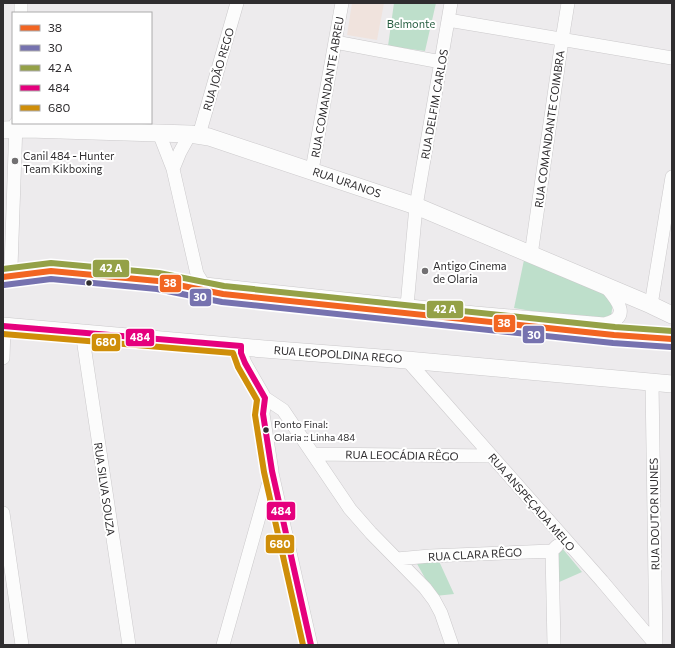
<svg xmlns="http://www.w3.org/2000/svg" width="675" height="648" font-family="Commissioner,sans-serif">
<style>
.education{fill:#f0e3dd}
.green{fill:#bedfcb}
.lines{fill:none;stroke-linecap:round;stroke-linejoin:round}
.minor-casing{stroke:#cbc9cb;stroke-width:14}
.major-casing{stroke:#cbc9cb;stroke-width:18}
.minor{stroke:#fcfcfc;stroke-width:13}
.major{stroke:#fcfcfc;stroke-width:17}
.bus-1-casing{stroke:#fff;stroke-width:9}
.bus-2-casing{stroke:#fff;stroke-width:9}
.bus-3-casing{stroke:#fff;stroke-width:9}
.bus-4-casing{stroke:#fff;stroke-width:9}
.bus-5-casing{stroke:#fff;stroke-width:9}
.bus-1{stroke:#f26522;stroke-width:6}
.bus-2{stroke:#7672af;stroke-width:6}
.bus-3{stroke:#94a147;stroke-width:6}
.bus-4{stroke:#e5007d;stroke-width:6}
.bus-5{stroke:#cf8e09;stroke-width:6}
.poi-dot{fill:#727072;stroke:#fff;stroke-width:1.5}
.bus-dot{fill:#2f2d2f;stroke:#fff;stroke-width:1.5}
.labels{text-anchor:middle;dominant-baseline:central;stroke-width:4;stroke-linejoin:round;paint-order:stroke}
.bus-label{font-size:10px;fill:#2f2d2f;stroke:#fff;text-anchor:start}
.park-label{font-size:11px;fill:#255c3f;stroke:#fff}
.street-label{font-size:11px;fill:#2f2d2f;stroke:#fff}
.poi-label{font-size:11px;fill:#2f2d2f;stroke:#fff;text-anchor:start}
.line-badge{stroke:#fff;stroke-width:1.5}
.badge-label{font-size:11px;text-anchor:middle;font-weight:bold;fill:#fff}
</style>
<rect width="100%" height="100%" fill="#edebed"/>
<path class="education" d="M352,3H384L377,40L347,35Z"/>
<path class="green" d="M394,3H436L425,51L388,46Z
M524,260L604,294L613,302L611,317L590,321L514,308Z
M562,548L582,572L557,583V550Z
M438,559L454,594L435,596L416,562Z"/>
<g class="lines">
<g class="minor-casing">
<path id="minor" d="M21,13V3
M448,20L672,58
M335,42L441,62
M159,133L173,169L197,274L202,282L205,284L475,313L604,324C631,318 619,302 607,288
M199,135L237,3
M173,169L180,152L190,134
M312,170L342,3
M531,255L562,40L568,3
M11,267L16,123
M651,305L672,177
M407,306L416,206L451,3
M82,332L129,645
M3,358L4,326
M407,360L602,581L656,645
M652,383L656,645
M265,398L283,410L350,509L371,533L425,588L434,600L441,613L452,645
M313,454L491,456
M272,473L311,645
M3,513L22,645
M397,559L430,556L552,551
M223,645L272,471L263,414L265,398L245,363L241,353V346
M554,645L552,551L557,546"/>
</g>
<g class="major-casing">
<path id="major" d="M3,130L28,129L190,134L209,137L416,206L651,305L672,315
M3,326L264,349L407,360L672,384"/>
</g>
<use href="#minor" class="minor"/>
<use href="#major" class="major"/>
<g class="bus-1-casing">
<path id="bus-1" d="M3,277L51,271L158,281L223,294L614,335L672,339"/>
</g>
<g class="bus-2-casing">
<path id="bus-2" d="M4,285L51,279L157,289L222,302L613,343L671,347"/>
</g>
<g class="bus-3-casing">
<path id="bus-3" d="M3,269L51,263L159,273L224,286L615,327L672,331"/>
</g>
<g class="bus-4-casing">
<path id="bus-4" d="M3,326L241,346V353L245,363L265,398L263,414L272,471L311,645"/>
</g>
<g class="bus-5-casing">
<path id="bus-5" d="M3,334L233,353L238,367L257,400L255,415L264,472L303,645"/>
</g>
<use href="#bus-1" class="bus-1"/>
<use href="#bus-2" class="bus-2"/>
<use href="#bus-3" class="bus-3"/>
<use href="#bus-4" class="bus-4"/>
<use href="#bus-5" class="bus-5"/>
</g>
<g class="poi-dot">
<circle cx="15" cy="161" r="4"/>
<circle cx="425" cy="271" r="4"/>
</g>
<g class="bus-dot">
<circle cx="89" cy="283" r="3.5"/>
<circle cx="266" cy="430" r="3.5"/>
</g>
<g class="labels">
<g class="bus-label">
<text x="274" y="424">Ponto Final:<tspan x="274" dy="13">Olaria :: Linha 484</tspan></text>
</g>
<g class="park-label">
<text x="411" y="23">Belmonte</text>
</g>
<g class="street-label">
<text transform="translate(218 69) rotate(-74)">RUA JOÃO REGO</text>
<text transform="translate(327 87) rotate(-80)">RUA COMANDANTE ABREU</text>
<text transform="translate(434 104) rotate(-80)">RUA DELFIM CARLOS</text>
<text transform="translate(549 129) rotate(-82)">RUA COMANDANTE COIMBRA</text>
<text transform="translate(347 182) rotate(19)">RUA URANOS</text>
<text transform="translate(338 354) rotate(4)">RUA LEOPOLDINA REGO</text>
<text transform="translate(402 455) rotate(1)">RUA LEOCÁDIA RÊGO</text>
<text transform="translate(105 489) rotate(82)">RUA SILVA SOUZA</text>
<text transform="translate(532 502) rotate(49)">RUA ANSPEÇADA MELO</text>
<text transform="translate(654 514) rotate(-91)">RUA DOUTOR NUNES</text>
<text transform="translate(475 554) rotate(-3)">RUA CLARA RÊGO</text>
</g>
<g class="poi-label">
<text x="23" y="155">Canil 484 - Hunter<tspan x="23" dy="13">Team Kikboxing</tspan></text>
<text x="433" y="265">Antigo Cinema<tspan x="433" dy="13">de Olaria</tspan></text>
</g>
</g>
<g class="line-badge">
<rect x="92" y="259" width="38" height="19" rx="4" fill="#94a147"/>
<rect x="159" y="274" width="23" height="19" rx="4" fill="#f26522"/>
<rect x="189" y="288" width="23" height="19" rx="4" fill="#7672af"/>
<rect x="426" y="300" width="38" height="19" rx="4" fill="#94a147"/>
<rect x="493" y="314" width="23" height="19" rx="4" fill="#f26522"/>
<rect x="522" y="325" width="23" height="19" rx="4" fill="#7672af"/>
<rect x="125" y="328" width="30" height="19" rx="4" fill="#e5007d"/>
<rect x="91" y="333" width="30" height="19" rx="4" fill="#cf8e09"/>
<rect x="266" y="501" width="30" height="20" rx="4" fill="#e5007d"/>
<rect x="265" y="534" width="30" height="20" rx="4" fill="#cf8e09"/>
</g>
<g class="badge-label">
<text x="111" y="272">42 A</text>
<text x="170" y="287">38</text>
<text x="200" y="301">30</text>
<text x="445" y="313">42 A</text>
<text x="504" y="327">38</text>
<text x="534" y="339">30</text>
<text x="140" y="341">484</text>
<text x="106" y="346">680</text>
<text x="281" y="515">484</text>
<text x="280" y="548">680</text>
</g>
<rect width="675" height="648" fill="none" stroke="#2f2d2f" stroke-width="8"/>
<rect x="12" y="12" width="140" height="112" fill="#ffffff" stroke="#acabac"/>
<rect x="20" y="25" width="20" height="6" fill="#f26522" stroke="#acabac"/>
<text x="48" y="32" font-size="12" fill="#2f2d2f">38</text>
<rect x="20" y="45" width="20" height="6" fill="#7672af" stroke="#acabac"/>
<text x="48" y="52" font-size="12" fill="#2f2d2f">30</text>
<rect x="20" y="65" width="20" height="6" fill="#94a147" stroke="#acabac"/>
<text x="48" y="72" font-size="12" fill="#2f2d2f">42 A</text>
<rect x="20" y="85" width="20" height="6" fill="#e5007d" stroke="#acabac"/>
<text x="48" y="92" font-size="12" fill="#2f2d2f">484</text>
<rect x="20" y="105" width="20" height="6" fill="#cf8e09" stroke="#acabac"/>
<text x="48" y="112" font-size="12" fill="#2f2d2f">680</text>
</svg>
